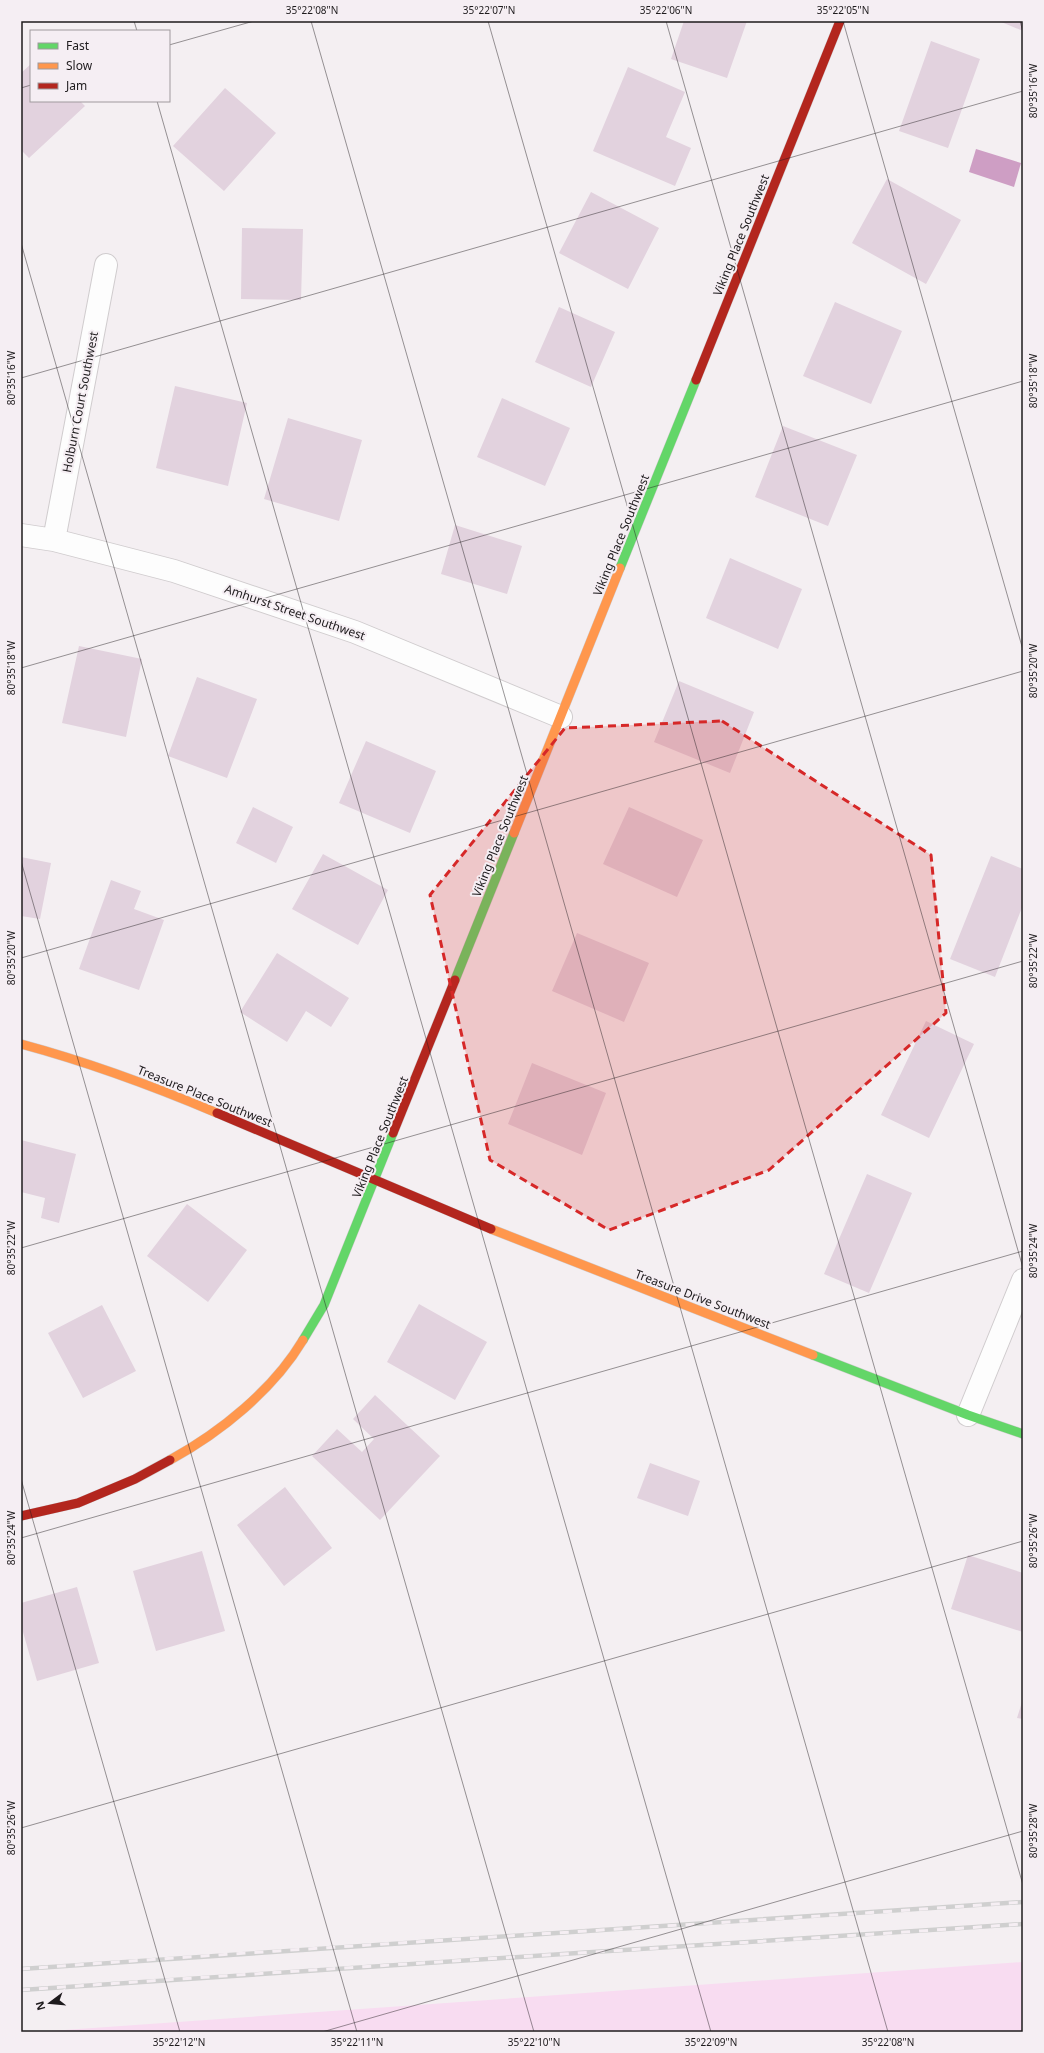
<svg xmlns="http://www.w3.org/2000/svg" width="1044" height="2053" font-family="'Noto Sans',sans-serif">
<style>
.green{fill:#f8dcf1}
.water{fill:#ce9ec4}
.building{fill:#e2d2de}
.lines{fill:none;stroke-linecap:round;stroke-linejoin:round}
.street-casing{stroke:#d0ccce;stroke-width:24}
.fast-casing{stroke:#d0ccce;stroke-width:10}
.slow-casing{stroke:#d0ccce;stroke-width:10}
.jam-casing{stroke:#d0ccce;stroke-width:10}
.street{stroke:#fdfdfd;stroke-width:22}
.fast{stroke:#63d668;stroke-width:9}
.slow{stroke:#ff974d;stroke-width:9}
.jam{stroke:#b3261e;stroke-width:9}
.rail-casing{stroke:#cfcfcf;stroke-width:4.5}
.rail{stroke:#f5eef3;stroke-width:3;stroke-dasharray:9;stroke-linecap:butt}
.marked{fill:#d62828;fill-opacity:0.2;stroke:#d62828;stroke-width:3;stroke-dasharray:8 5;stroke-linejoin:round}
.ticks{fill:none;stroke:#1e1b1d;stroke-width:1;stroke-opacity:0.45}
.labels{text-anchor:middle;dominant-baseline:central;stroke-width:4;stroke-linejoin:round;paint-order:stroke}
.street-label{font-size:12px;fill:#1e1b1d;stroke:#f5eef3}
.neatline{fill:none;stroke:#1e1b1d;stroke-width:1.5}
.ticks-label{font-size:10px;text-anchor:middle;fill:#1e1b1d}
</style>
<rect width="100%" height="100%" fill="#f4eff2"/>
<path class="green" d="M1023,1962V2032H36Z"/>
<path class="water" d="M976,149L1021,163L1014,187L969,172Z"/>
<path class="building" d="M684,21H747L727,78L671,59Z
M999,21H1023V31Z
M931,41L980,59L948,148L899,131Z
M31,64V101H80L85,106L29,158L21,150V73Z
M628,67L685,92L666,137L691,148L675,186L593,151Z
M225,88L276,133L224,191L173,146Z
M887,179L961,220L926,284L852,243Z
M591,192L659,228L628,289L559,253Z
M242,228L303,229L301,300L241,299Z
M835,302L902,331L871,404L803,376Z
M559,307L615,332L591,387L535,362Z
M175,386L247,403L228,486L156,468Z
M502,398L570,428L545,486L477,457Z
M288,418L362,440L339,521L264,499Z
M783,426L857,455L828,526L755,497Z
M455,525L522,546L507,594L441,574Z
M730,558L802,589L778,649L706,618Z
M79,646L142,659L126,737L62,723Z
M197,677L257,699L227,778L168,756Z
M679,681L754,712L730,773L654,742Z
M366,741L436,771L410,833L339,803Z
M253,807L293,827L276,863L236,843Z
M629,807L703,840L677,897L603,864Z
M323,854L388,890L358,945L292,909Z
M991,856L1023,869V905L995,977L950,959Z
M21,857L51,863L40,919L21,916Z
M111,880L141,891L134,909L164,920L139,990L79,969Z
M577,933L649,963L624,1022L552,991Z
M277,953L349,998L331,1027L306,1011L287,1042L240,1012Z
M926,1021L974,1044L929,1138L881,1115Z
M532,1063L606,1093L582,1155L508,1124Z
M21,1140L76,1154L59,1223L41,1218L45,1198L21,1192Z
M867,1174L912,1193L869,1293L824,1274Z
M187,1204L247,1250L208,1302L147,1256Z
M419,1304L487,1342L455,1400L387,1362Z
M102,1305L136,1371L83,1398L48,1333Z
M375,1395L440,1456L380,1520L312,1456L337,1429L362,1452L374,1439L353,1419Z
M650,1463L700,1481L688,1516L637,1498Z
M285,1487L332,1548L284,1586L237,1525Z
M202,1551L225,1631L156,1651L133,1571Z
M968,1555L1023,1573V1632L951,1609Z
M77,1587L99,1663L37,1681L21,1625V1603Z
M1023,1699V1719L1017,1718Z"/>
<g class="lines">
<g class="street-casing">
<path id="street" d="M21,535L54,540L174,571L355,632L561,717
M54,540L106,265
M968,1415L1023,1280"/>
</g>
<g class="fast-casing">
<path id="fast" d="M620,568L696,380
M455,980L514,833
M303,1340L324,1305L393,1133
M813,1355L968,1415L1023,1434"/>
</g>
<g class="slow-casing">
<path id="slow" d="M514,833L620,568
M21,1044C88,1062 153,1086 217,1113
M491,1229L813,1355
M170,1460C221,1432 273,1390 303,1340"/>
</g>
<g class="jam-casing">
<path id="jam" d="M696,380L840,21
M217,1113L491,1229
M393,1133L455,980
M21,1516L78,1503L135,1479L170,1460"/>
</g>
<use href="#street" class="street"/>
<use href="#fast" class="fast"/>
<use href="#slow" class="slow"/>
<use href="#jam" class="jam"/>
<g class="rail-casing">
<path id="rail" d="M21,1969C355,1944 689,1926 1023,1902
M21,1990C355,1966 689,1947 1023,1924"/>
</g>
<use href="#rail" class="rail"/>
</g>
<path class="marked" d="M722,721L931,855L946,1013L769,1170L609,1230L490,1160L430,895L565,728Z"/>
<path class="ticks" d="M134,21L137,31M311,21L888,2032M488,21L1023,1885M666,21L1023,1268M843,21L1023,650M1020,21L1023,32M169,45L254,21M21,88L31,85M157,101L711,2032M21,243L534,2032M21,378L1023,91M21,668L1023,381M21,861L357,2032M21,958L1023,671M21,1248L1023,961M21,1479L180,2032M21,1538L1023,1251M21,1828L1023,1541M322,2032L1023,1831"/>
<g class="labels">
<g class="street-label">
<text transform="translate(741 235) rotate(-68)">Viking Place Southwest</text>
<text transform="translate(80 402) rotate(-79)">Holburn Court Southwest</text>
<text transform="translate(621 535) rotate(-68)">Viking Place Southwest</text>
<text transform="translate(295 612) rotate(19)">Amhurst Street Southwest</text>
<text transform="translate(500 836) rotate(-68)">Viking Place Southwest</text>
<text transform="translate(205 1096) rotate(22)">Treasure Place Southwest</text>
<text transform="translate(380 1137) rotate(-68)">Viking Place Southwest</text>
<text transform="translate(703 1299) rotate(21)">Treasure Drive Southwest</text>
</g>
</g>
<rect width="1044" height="2053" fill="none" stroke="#f5eef3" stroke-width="44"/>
<rect x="30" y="30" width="140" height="72" fill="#f5eef3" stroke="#9f9a9d"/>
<rect x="38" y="43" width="20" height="6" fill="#63d668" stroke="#9f9a9d"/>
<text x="66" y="50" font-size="12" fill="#1e1b1d">Fast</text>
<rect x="38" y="63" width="20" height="6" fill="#ff974d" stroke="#9f9a9d"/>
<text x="66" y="70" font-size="12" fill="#1e1b1d">Slow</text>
<rect x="38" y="83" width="20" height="6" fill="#b3261e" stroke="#9f9a9d"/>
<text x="66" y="90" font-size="12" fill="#1e1b1d">Jam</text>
<g transform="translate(50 2003) rotate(254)" stroke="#f5eef3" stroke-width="3" paint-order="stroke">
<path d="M0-3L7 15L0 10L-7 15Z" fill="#1e1b1d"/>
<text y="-6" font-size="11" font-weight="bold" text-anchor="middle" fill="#1e1b1d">N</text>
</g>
<rect x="22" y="22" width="1000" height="2009" class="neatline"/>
<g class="ticks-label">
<text x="312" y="14">35°22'08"N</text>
<text x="489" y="14">35°22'07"N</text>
<text x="666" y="14">35°22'06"N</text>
<text x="843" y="14">35°22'05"N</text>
<text transform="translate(1033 91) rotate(-90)" y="4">80°35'16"W</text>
<text transform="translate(11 378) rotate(-90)" y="4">80°35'16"W</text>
<text transform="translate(1033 381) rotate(-90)" y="4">80°35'18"W</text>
<text transform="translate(11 668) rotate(-90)" y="4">80°35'18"W</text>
<text transform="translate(1033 671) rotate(-90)" y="4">80°35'20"W</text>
<text transform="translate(11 958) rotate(-90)" y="4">80°35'20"W</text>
<text transform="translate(1033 961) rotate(-90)" y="4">80°35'22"W</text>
<text transform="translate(11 1248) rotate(-90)" y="4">80°35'22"W</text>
<text transform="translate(1033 1251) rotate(-90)" y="4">80°35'24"W</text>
<text transform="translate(11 1538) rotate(-90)" y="4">80°35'24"W</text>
<text transform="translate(1033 1541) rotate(-90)" y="4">80°35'26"W</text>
<text transform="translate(11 1828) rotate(-90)" y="4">80°35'26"W</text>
<text transform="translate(1033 1831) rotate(-90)" y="4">80°35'28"W</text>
<text x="179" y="2046">35°22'12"N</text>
<text x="357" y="2046">35°22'11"N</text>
<text x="534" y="2046">35°22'10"N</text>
<text x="711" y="2046">35°22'09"N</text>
<text x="888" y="2046">35°22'08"N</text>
</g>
</svg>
